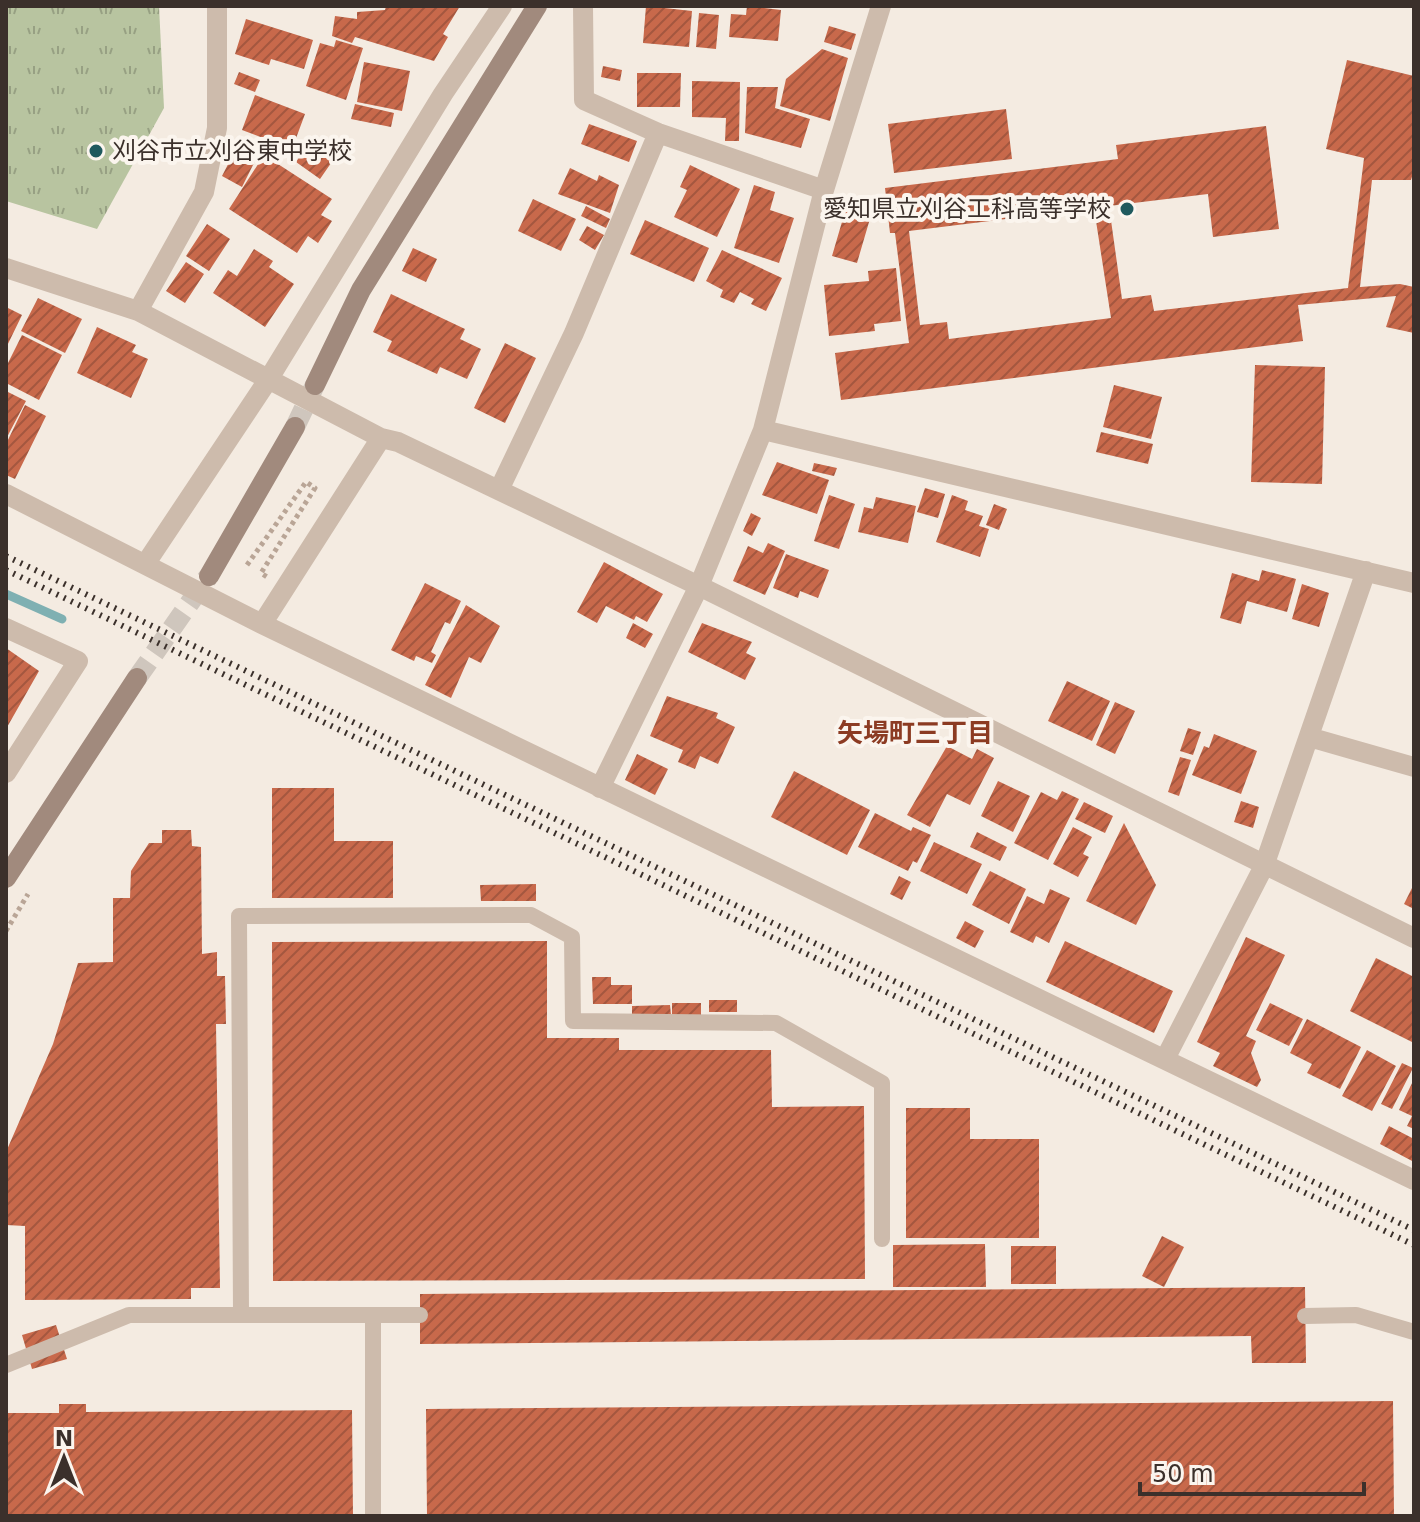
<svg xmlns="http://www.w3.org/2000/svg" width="1420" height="1522" font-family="'DejaVu Sans','Noto Sans JP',sans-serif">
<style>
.park{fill:url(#park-tufts)}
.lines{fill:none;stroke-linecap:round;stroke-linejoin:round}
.stream{stroke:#7fb0b2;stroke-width:9}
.building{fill:url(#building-hatch);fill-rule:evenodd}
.secondary-tunnel{stroke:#cfc6bd;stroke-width:20;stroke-dasharray:20 10;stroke-linecap:butt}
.path{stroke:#b9a596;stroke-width:5;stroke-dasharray:4 4;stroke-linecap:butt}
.lane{stroke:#cdbbac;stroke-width:16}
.street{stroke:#cdbbac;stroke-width:20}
.secondary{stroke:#a18a7d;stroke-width:20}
.rail{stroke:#3b302b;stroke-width:6;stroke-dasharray:2 6;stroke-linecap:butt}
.poi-dot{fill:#1f5a5e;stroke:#fbf5ee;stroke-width:3}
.labels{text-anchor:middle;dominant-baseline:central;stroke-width:8;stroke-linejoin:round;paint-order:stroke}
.poi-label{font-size:24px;fill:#3b302b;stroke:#fbf5ee;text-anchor:start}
.neighbourhood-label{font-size:26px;font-weight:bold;fill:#8c3b22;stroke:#fbf5ee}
</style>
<defs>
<pattern id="park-tufts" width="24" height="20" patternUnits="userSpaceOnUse" patternTransform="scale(2)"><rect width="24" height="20" fill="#b8c4a0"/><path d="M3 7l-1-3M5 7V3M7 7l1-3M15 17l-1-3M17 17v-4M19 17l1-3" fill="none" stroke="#97a083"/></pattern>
<pattern id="building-hatch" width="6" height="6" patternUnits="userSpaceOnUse" patternTransform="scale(2)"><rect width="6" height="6" fill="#c8694b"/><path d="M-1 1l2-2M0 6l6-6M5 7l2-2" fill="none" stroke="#a4573f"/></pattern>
</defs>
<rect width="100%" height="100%" fill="#f4ebe1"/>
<path class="park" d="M6,6H159L164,108L97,229L6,201Z"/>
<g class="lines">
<path class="stream" d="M6,594L62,619"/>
</g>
<path class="building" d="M386,6H460L443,34L448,37L434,61L355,37L352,43L332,36L335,16L357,19V12L385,10Z
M646,6L692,11L689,47L643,43Z
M747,6L781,10L778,41L729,37L731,14L746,15Z
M699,13L719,15L716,49L696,47Z
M246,19L313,40L304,69L271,59L269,65L235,54Z
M829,26L856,34L851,50L824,42Z
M336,40L363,48L346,100L306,86L320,43L334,47Z
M822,49L848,58L830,121L780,106L786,79Z
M1347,60L1414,76V170L1411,180H1372L1360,287L1400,284L1414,287V333L1386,327L1396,296L1298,305L1303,341L841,400L835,353L909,343L895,233H890L885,188L1118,159L1116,145L1266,126L1279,229L1213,237L1208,194L1109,206L1122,299L1151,295L1154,311L1348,288L1364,158L1326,149ZM1094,208L1111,318L949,339L947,322L920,325L909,231Z
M364,62L410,71L402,111L357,102Z
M603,66L622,70L620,81L601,77Z
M239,72L260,80L255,92L234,84Z
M637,73H681L680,107H637Z
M692,81L740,82L739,141H725L726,118L692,117Z
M747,87H778L775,108L810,119L801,148L745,133Z
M255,95L305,114L292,149L242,130Z
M355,104L394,113L391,127L351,119Z
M1006,109L1012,159L894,173L888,124Z
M589,124L637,141L629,162L581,144Z
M314,136L338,153L320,179L296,162Z
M238,145L258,155L242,187L222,176Z
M264,155L332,199L321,215L332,221L318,243L308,236L297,253L229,209Z
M690,165L740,189L717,237L674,217L687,190L680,187Z
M570,168L597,181L599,175L619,185L610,213L558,194Z
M754,185L775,192L770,210L794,218L779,263L734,248Z
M849,198L874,205L857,263L832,256Z
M533,199L576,219L561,251L518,231Z
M586,206L610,219L606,228L581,216Z
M645,220L709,248L694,282L630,254Z
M207,224L230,239L209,271L186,256Z
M587,226L604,235L595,250L579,240Z
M413,248L437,259L426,282L402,271Z
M254,249L273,261L269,267L294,284L265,327L213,293L228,270L237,276Z
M722,250L782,278L766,311L751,304L754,299L740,292L734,303L720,297L723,290L706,281Z
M186,262L204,274L185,303L166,291Z
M896,268L901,321L874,324L875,331L829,336L824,285L869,281L868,271Z
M391,294L465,329L460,339L481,349L467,379L440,367L437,374L387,351L392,341L373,332Z
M38,298L82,319L65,353L21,331Z
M6,307L22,315L6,348Z
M97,327L136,345L132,352L148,359L131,398L77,373Z
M22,335L62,355L39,400L6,383V367Z
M505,343L536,358L505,423L474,408Z
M1255,365L1325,367L1322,484L1251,482Z
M1114,385L1162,397L1151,439L1103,427Z
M6,391L26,401L6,439Z
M25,405L46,416L15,479L6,475V444Z
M1101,432L1153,444L1148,464L1096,452Z
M777,462L829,480L817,514L762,495Z
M814,463L837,468L834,476L812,471Z
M925,488L945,494L938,518L917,512Z
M829,495L855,504L839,549L814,541Z
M952,495L968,501L965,510L983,516L979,526L989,529L980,557L936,542Z
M876,497L916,506L908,543L858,532L864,507L873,509Z
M994,504L1007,509L999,530L986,525Z
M751,513L761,518L752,536L743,531Z
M768,543L785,551L765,595L733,581L748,546L763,553Z
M786,554L829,570L818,598L800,591L798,598L773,588Z
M604,562L663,594L647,622L636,616L634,620L606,606L597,623L577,612Z
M1262,570L1296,579L1287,612L1247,601L1241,624L1220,618L1232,573L1259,581Z
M425,583L461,601L450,624L445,622L431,652L436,655L432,663L416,656L414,661L391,650Z
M1302,584L1329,593L1319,627L1292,619Z
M466,605L500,626L481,663L469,657L451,698L425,685Z
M633,623L653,634L645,648L626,638Z
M702,623L752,642L746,653L756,658L745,680L688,652Z
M6,648L39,671L6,729Z
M1067,681L1110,701L1092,741L1048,721Z
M667,696L718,713L716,718L735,727L718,764L700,756L695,769L678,762L683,750L650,736Z
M1115,702L1135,711L1115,754L1096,745Z
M1188,728L1201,732L1193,755L1180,751Z
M1214,734L1257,751L1241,794L1192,775L1204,746L1209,748Z
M947,746L972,759L977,749L994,758L970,805L947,794L930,827L907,815Z
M637,754L668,769L655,795L625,780Z
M1180,757L1191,760L1179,796L1168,792Z
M794,771L870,810L847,855L771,817Z
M998,781L1030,796L1013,832L981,816Z
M272,788H334V841H393V898H272Z
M1062,791L1079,799L1048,860L1014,843L1041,792L1057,800Z
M1241,801L1259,807L1253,828L1234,822Z
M1084,802L1113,816L1105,833L1075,819Z
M875,813L911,831L913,827L931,835L917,863L913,861L908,871L858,847Z
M1124,823L1156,885L1136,925L1086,901Z
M1073,827L1092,837L1083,854L1089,857L1078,877L1053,864Z
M162,830H191L192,846L201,847L202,954L217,952V976H225L226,1024H216L220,1288H191V1299L25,1300V1226L6,1225V1152L53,1044L78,963L113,962V898H130L131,871L149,843H162Z
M977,832L1007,847L1000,861L970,847Z
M934,842L982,864L967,894L920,871Z
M990,871L1026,889L1009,924L972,905Z
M899,876L911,882L902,900L890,894Z
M536,884V901H481L480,885Z
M1414,884V909L1404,904Z
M1050,889L1070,898L1049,943L1036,936L1033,943L1010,932L1027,896L1044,904Z
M965,921L984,931L975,948L956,938Z
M1246,937L1285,955L1246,1036L1256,1041L1251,1053L1261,1080L1257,1087L1213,1066L1220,1053L1197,1042Z
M547,941V1038H619V1050H771L772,1107L864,1106L865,1279L273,1281L272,942Z
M1065,941L1173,991L1154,1033L1046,982Z
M1376,958L1414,977V1043L1350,1011Z
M592,977H611V985H632V1004H593Z
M709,1000H737V1012H709Z
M672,1003H701V1015H672Z
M1270,1003L1303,1019L1289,1046L1256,1030Z
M670,1005L671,1015H632V1006Z
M1307,1019L1361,1047L1340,1089L1307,1073L1312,1064L1290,1053Z
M1367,1050L1396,1066L1372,1111L1342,1096Z
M1402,1063L1413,1068L1392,1109L1381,1104Z
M1414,1079V1129L1407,1126L1412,1116L1399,1110Z
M906,1108H970V1139H1039V1238H906Z
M1389,1126L1414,1139V1162L1380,1144Z
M1162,1236L1184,1247L1164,1287L1142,1276Z
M985,1244L986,1287H893V1245Z
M1011,1246H1056V1284H1011Z
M1305,1287L1306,1363H1252L1251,1336L420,1344V1294Z
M56,1325L67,1359L32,1369L22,1335Z
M1393,1401L1394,1516H427L426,1409Z
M59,1404H86V1412L352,1410L353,1516H6V1413H59Z"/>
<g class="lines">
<path class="secondary-tunnel" d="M295,427L315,385
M137,678L208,577"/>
<path class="path" d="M247,565L306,482L315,488L261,573L267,577
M6,931L28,894"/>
<path class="lane" d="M241,1314L239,916L531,915L572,937L573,1021L776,1023L882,1083V1239
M373,1315V1516
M1305,1316L1356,1315L1414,1332
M6,1365L129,1315H420"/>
<path class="street" d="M583,6L584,100L658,133L824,190
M6,268L138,311L381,438L398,442L699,586L1414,938
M138,311L204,192L217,128V6
M763,430L1414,583
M499,490L574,333L658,133
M6,494L262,624L1414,1180
M146,563L268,380L443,94L502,6
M262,624L381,438
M6,628L78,661L6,773
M1309,737L1414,767
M600,788L699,586L763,430L824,190L881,6
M1165,1059L1264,866L1366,571"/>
<path class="secondary" d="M315,385L361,290L537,6
M209,576L295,427
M6,878L137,678"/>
<path class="rail" d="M6,556L1414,1230
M6,570L1414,1245"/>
</g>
<g class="poi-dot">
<circle cx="96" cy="151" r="8"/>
<circle cx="1127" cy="209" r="8"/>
</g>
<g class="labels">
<g class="poi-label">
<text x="112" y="151">刈谷市立刈谷東中学校</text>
<text x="1111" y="209" text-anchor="end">愛知県立刈谷工科高等学校</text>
</g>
<g class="neighbourhood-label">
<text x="915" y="733">矢場町三丁目</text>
</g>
</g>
<rect width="1420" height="1522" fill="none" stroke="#3b302b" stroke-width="16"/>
<g transform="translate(64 1458)" stroke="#fbf5ee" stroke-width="6" paint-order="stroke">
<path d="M0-6L14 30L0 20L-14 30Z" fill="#3b302b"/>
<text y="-12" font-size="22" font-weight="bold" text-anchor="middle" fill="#3b302b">N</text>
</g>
<path d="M1140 1482v12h224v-12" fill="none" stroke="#3b302b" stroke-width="4"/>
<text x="1152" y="1482" font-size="24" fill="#3b302b" stroke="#fbf5ee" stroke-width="6" paint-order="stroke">50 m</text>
</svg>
